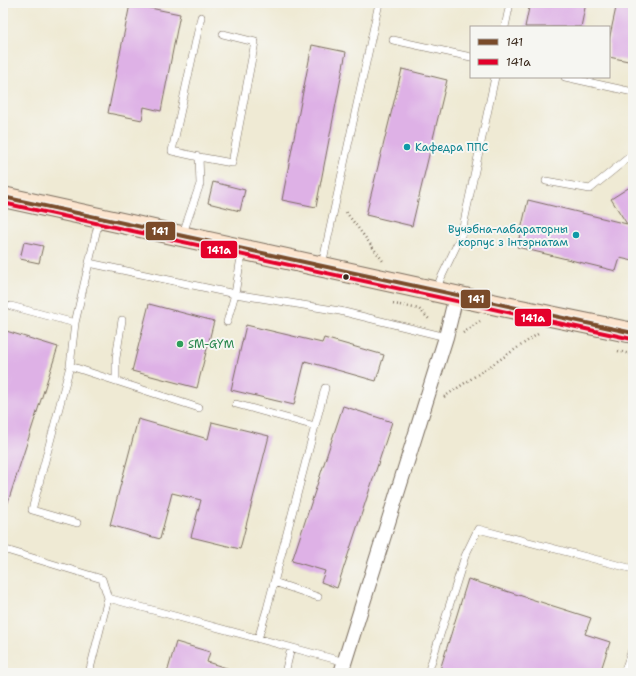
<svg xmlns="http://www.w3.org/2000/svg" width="636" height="676" font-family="'Shantell Sans',sans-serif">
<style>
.building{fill:#deb1e6}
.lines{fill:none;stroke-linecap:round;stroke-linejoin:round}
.lane-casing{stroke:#7a6d5e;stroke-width:8}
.street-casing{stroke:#7a6d5e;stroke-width:16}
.secondary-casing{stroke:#7a6d5e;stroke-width:22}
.path{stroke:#7a6d5e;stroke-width:2.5;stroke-dasharray:1 3;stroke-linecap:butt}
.lane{stroke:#fff;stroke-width:7}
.street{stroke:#fff;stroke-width:14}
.secondary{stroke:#fce5cf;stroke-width:20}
.bus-1-casing{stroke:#f6f6f2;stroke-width:7}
.bus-2-casing{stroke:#f6f6f2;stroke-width:7}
.bus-1{stroke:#7a4b2a;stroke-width:4}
.bus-2{stroke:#e4002b;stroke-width:4}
.culture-dot{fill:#0f9aa8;stroke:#f6f6f2;stroke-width:1.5}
.bus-dot{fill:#3b2a1e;stroke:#f6f6f2;stroke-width:1.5}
.leisure-dot{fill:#2e9e5b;stroke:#f6f6f2;stroke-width:1.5}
.labels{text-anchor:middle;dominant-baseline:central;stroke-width:4;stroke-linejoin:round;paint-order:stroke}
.culture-label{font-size:11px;fill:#0d838f;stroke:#f6f6f2;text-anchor:start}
.leisure-label{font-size:11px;fill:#27864d;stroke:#f6f6f2;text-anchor:start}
.line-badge{stroke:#f6f6f2;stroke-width:1.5}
.badge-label{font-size:11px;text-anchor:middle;font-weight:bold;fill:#fff}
</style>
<rect width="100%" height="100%" fill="#f6f6f2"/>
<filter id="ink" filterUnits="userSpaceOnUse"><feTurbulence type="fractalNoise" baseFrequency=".025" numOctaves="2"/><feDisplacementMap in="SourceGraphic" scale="8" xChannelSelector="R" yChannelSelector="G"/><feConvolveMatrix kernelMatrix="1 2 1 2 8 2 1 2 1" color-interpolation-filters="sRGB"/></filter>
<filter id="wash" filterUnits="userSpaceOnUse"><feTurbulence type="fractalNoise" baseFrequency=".012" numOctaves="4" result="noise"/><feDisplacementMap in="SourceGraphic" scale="16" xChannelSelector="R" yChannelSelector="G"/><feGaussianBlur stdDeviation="0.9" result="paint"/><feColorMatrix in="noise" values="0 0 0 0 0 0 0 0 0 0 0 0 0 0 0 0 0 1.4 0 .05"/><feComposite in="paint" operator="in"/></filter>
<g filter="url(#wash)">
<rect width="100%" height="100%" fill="#efead4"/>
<g id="blocks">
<path class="building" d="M530,3H586L581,27H525Z
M617,3H633V62L609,57V40Z
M130,4L180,14L161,111L144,107L142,120L108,113Z
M312,45L346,52L316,207L282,200Z
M402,69L447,80L412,226L366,215Z
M213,182L245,190L240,211L208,203Z
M633,185V261L620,258L616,271L517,247L528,200L627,224L611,199Z
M24,242L43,246L39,263L20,259Z
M149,304L214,321L197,388L132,371Z
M246,325L322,343L324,338L384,355L376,381L305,361L294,405L231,390Z
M3,330L58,347L6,508H3Z
M343,406L392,422L337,588L321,582L325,571L292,561Z
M138,419L208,439L212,422L269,436L240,549L191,537L201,500L172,493L160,539L110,525Z
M468,579L591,618L585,634L610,642L600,673H439Z
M176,642L210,652L207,662L233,670L232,673H167Z"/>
</g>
</g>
<g filter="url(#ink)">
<use href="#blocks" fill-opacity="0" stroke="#7a6d5e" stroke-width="1"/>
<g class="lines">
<g class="lane-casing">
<path id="lane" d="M505,27L510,3
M393,40L471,57
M565,77L633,92
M199,157L232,163L255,42L223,34
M546,181L590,189L633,154
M182,236L200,184L199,157L172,151L201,17
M89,263L235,294L340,311L446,337
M322,265L379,3
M437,290L440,280L461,236L495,77
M11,306L75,323
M227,322L235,294L242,251
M70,366L199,408
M116,381V358L122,320
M236,404L315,426
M77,523L32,510L70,366L75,323L99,220
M3,549L102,579L108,598L89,673
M274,582L318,597
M108,598L345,662
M258,639L267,609L325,388
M285,673L291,648
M428,673L465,556L478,529L633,569
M624,673L633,647"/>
</g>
<g class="street-casing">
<path id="street" d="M341,673L446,337L456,296"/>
</g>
<g class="secondary-casing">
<path id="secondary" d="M3,197L506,307L633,333"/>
</g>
<path class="path" d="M346,212L383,261
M393,304L400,305
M400,305L419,309L430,320
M463,333L480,321
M618,351L633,355
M444,397L538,334"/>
<use href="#lane" class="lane"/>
<use href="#street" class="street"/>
<use href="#secondary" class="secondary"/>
<g class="bus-1-casing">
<path id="bus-1" d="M3,197L633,333"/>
</g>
<g class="bus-2-casing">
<path id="bus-2" d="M3,203L632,339"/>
</g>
<use href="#bus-1" class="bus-1"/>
<use href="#bus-2" class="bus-2"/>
</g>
</g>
<g class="culture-dot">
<circle cx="407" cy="147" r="4"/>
<circle cx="576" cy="235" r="4"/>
</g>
<circle class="bus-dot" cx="346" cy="277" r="3.5"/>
<circle class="leisure-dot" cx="180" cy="344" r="4"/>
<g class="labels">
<g class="culture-label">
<text x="415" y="147">Кафедра ППС</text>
<text x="568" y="229" text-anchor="end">Вучэбна-лабараторны<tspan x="568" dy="13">корпус з інтэрнатам</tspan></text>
</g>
<g class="leisure-label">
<text x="188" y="344">SM-GYM</text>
</g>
</g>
<g class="line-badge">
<rect x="145" y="221" width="31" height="20" rx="4" fill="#7a4b2a"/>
<rect x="200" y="240" width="38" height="19" rx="4" fill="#e4002b"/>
<rect x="460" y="289" width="31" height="20" rx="4" fill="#7a4b2a"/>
<rect x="514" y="308" width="38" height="19" rx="4" fill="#e4002b"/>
</g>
<g class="badge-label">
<text x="160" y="235">141</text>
<text x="219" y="254">141а</text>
<text x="476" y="303">141</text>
<text x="533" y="322">141а</text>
</g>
<rect width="636" height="676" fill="none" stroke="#f6f6f2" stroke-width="16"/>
<rect x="470" y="26" width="140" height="52" fill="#f6f6f2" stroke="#aba49d"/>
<rect x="478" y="39" width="20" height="6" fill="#7a4b2a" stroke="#aba49d"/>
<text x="506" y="46" font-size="12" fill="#3b2a1e">141</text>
<rect x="478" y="59" width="20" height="6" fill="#e4002b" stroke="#aba49d"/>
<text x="506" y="66" font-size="12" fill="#3b2a1e">141а</text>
</svg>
